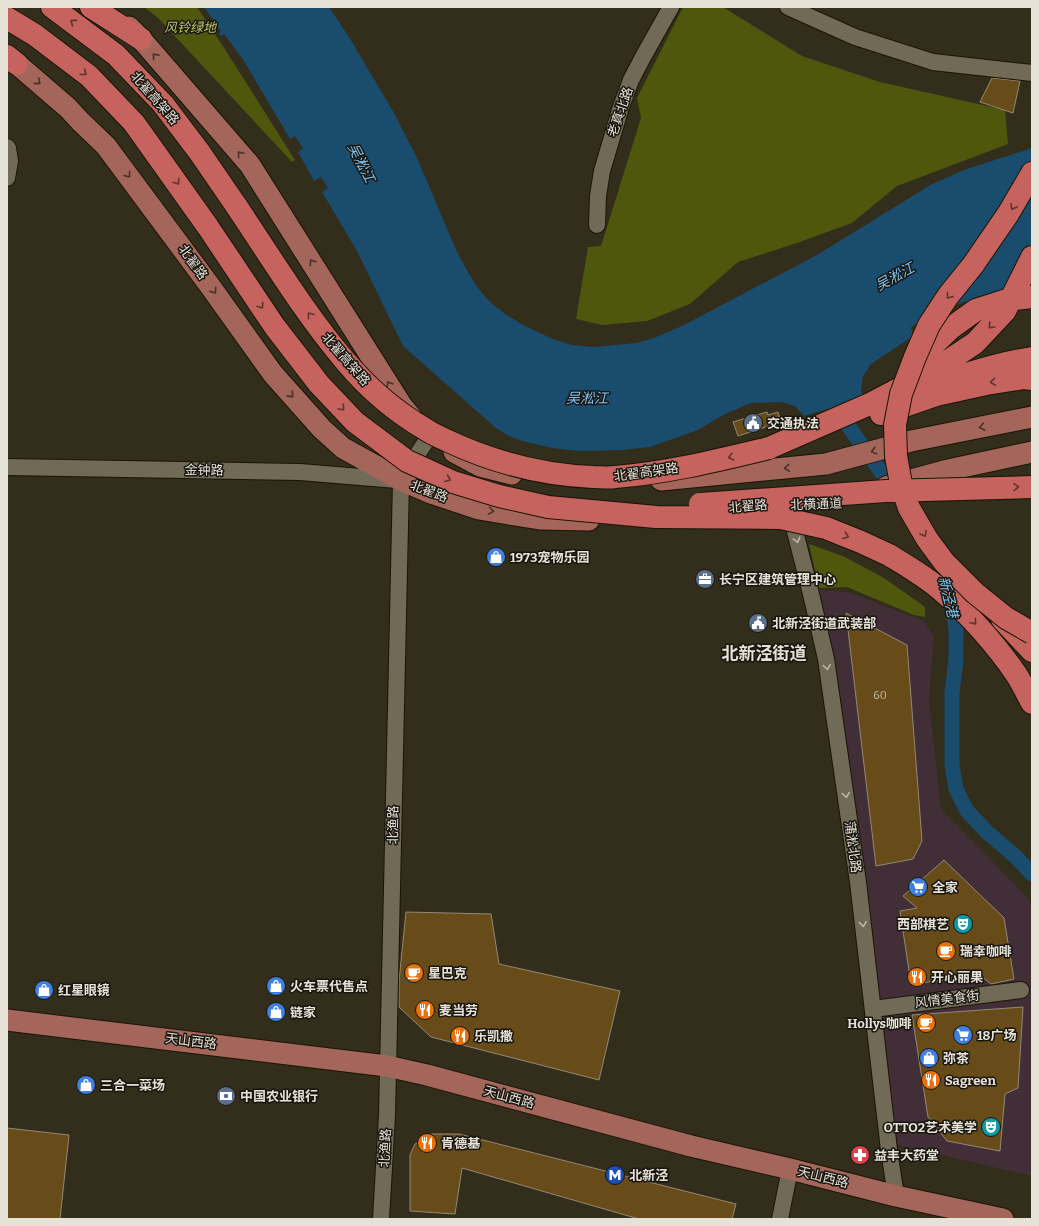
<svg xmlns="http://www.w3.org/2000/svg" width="1039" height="1226" font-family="Bitter,'Noto Sans SC',serif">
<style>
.commercial{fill:#412e37}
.green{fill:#4f570d}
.water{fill:#1a4d6d}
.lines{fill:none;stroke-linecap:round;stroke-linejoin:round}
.canal{stroke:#1a4d6d;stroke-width:15}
.building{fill:#674c1a;stroke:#948877}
.minor-casing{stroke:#1a1505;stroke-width:18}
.major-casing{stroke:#1a1505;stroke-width:23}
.highway-casing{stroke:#1a1505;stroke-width:24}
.minor{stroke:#706a57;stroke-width:16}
.major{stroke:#a4665b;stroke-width:21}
.highway{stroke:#c6635e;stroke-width:22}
.highway-bridge-casing{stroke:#1a1505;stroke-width:24;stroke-linecap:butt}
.highway-bridge{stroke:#c6635e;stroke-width:22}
.oneway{stroke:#5e342e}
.oneway2{stroke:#493129}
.oneway3{stroke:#bdb8ab}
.labels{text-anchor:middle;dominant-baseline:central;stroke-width:3;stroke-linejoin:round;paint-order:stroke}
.number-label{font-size:11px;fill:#c6bca8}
.park-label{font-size:13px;font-style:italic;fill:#bac865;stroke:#18150e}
.street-label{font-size:13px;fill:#e6e2d8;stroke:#18150e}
.poi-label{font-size:13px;font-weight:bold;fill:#e6e2d8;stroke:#18150e;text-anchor:start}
.water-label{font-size:14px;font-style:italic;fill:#81c7f8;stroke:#18150e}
.district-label{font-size:17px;font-weight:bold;fill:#e6e2d8;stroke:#18150e}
</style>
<rect width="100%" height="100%" fill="#332d1c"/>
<path class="commercial" d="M816,590L848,592L924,621L934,636L929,699L941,809L1028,898L1032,906V1176L898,1145Z"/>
<path class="green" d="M144,7H197L228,54L295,160L292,162L158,18Z
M683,7H723L802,56L880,82L1005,110L1008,144L897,186L852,223L797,243L738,262L690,304L647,321L602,325L576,319L588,247L601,246L641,118L637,98Z
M809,544L843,556L884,578L925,607V617L914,615L847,587L819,588Z"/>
<path class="water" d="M204,7H329L349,37L394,113L417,158L457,252L469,274L477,287L489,301L505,314L525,326L553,339L572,345L594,347L614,345L636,343L654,338L682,326L817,255L932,184L964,170L1032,148V281L970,307L966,301L938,312L911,327L913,336L871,364L863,376L861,391L863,396L835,407L804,416L795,406L782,402L751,403L723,415L698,430L650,447L622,450L580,451L552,448L522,441L509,436L496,428L403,346L357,251L322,192L328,188L321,177L314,181L298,152L303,148L295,136L290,139L244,61L224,34L221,36L219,34L221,31Z"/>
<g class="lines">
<path class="canal" d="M837,410L896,493
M950,596L956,627V660L952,693V765L956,789L967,811L987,832L1016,857L1032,874"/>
</g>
<path class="building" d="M992,78L1020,81L1013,113L980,102Z
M767,412L768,415L778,412L781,422L738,436L733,422Z
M846,613L907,645L922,841L913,859L876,866Z
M944,860L1004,918L1014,979L991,984L981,976L911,984L900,911L917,908L903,896Z
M406,912L491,914L499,964L620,991L599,1080L431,1037L399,1007V981Z
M1023,1007L1018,1088L1005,1094L1000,1151L947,1141L928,1117L912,1015Z
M7,1128L69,1135L60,1219H7Z
M432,1134H459L736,1204L732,1219H639L462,1168L455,1214L410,1211V1155L415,1144Z"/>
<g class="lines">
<g class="minor-casing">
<path id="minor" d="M788,7L855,37L933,62L1032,73
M7,147L8,148L10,161L7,178
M597,225L598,196L602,171L621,107L631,80L643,57L671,7
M7,467L300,472L397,480
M790,512L811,594L826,659L858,882L889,1150L896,1196
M873,1009L1021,990
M381,1219L387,1115L401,480L428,438
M780,1219L790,1169"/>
</g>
<g class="major-casing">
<path id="major" d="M129,27L141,39L250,165L402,406L412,418
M7,59L17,64L68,108L80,121L106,146L210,286L273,374L322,429L343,448L401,480L431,493L479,509L540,519L589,520
M454,452L480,466L512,474
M661,480L826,464L911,441L1032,417
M886,487L948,470L1032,452
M7,1020L387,1066L427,1075L691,1146L790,1169L896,1196L1003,1219"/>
</g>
<g class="highway-casing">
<path id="highway" d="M52,7L116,55L163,104L200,153L237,207
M91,7L141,39
M7,18L35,35L89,76L134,123L208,227
M7,56L17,64
M973,265L1008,214L1032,173
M913,369L929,349L951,328L976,310L1007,300L1032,297
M920,390C956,377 994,364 1032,358
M881,414L936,395L986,384L1024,378L1032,379
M769,448L872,403L933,371L975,343L1005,311L1032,257
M889,555C907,566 926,577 942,591C968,613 997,646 1016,674C1022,683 1027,694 1032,703
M1002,619L1032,651"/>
</g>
<use href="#minor" class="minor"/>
<use href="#major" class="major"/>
<use href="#highway" class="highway"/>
<g class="highway-bridge-casing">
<path id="highway-bridge" d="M237,207C272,259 305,314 346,362C368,388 396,412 425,429C432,434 440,437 448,441C493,462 542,475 593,477C600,477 608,478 615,477C667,473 719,460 769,448
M208,227L275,327L319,384L355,422L407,461L453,482L499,496L548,507L656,517L781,518L826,528L861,542L889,555
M973,265L948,296L929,325L915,357L901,394L895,425L896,456L901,484L909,508L927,539L944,562L975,593L1006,618L1032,633
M700,504L886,491L1032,487"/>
</g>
<use href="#highway-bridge" class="highway-bridge"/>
</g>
<defs><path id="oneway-chevron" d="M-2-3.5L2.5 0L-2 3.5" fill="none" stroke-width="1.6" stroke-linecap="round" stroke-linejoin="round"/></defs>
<g class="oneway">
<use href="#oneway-chevron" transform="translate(73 22) rotate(-143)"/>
<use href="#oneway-chevron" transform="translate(84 73) rotate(38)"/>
<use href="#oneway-chevron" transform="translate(177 182) rotate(56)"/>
<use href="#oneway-chevron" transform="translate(1013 207) rotate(121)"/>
<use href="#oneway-chevron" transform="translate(949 296) rotate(126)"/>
<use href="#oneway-chevron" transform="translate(261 306) rotate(56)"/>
<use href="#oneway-chevron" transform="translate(310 315) rotate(-127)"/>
<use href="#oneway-chevron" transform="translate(991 326) rotate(133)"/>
<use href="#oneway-chevron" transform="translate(993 382) rotate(172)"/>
<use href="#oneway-chevron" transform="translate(342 408) rotate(47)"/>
<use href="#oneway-chevron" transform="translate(731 457) rotate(166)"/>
<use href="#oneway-chevron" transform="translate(448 479) rotate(23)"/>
<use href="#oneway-chevron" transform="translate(1016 487) rotate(-1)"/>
<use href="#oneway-chevron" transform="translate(924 534) rotate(61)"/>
<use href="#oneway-chevron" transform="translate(846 536) rotate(21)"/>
<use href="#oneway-chevron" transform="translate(974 622) rotate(49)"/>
</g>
<g class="oneway2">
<use href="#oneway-chevron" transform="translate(155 56) rotate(-131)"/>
<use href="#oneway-chevron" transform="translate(38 82) rotate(41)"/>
<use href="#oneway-chevron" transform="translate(240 154) rotate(-131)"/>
<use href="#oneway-chevron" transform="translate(128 175) rotate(53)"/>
<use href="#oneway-chevron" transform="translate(312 262) rotate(-123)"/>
<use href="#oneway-chevron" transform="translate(214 291) rotate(55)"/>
<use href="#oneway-chevron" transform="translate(389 384) rotate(-122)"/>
<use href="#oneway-chevron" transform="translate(291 395) rotate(48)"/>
<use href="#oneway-chevron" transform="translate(982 427) rotate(169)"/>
<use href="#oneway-chevron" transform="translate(874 451) rotate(165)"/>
<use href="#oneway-chevron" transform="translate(787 468) rotate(174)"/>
<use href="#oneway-chevron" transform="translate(491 511) rotate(9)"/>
</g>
<g class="oneway3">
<use href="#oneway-chevron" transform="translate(797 540) rotate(75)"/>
<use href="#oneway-chevron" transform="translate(827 667) rotate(82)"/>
<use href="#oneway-chevron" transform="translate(846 795) rotate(82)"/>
<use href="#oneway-chevron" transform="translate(863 924) rotate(83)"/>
</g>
<defs>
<g id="civic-disc" transform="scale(1)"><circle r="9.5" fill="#5c6f8a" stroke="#18150e"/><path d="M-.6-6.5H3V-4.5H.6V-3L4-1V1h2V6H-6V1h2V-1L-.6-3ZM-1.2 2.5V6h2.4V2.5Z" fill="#fff"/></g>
<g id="shop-disc" transform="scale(1)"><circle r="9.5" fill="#3f7fe0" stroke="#18150e"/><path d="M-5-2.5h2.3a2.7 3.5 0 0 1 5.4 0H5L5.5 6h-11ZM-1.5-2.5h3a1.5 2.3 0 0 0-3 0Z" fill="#fff"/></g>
<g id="office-disc" transform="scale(1)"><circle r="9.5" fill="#5c6f8a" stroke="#18150e"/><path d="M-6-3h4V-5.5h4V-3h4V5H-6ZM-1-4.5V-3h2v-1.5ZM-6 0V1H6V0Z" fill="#fff"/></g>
<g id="supermarket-disc" transform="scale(1)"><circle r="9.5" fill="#3f7fe0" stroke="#18150e"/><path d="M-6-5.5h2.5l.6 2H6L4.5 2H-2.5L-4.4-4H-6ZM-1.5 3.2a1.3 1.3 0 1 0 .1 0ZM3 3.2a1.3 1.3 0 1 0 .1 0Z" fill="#fff"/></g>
<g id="theatre-disc" transform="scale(1)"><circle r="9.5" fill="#0f9aa8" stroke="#18150e"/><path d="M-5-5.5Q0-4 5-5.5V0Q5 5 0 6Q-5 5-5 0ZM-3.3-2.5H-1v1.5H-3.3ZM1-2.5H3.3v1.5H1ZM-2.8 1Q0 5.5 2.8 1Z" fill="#fff"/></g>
<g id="cafe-disc" transform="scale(1)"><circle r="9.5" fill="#e8710a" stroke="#18150e"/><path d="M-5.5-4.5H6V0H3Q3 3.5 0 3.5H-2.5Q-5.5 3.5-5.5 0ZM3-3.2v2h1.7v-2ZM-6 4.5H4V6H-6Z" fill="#fff"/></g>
<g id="restaurant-disc" transform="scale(1)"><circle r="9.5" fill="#e8710a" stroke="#18150e"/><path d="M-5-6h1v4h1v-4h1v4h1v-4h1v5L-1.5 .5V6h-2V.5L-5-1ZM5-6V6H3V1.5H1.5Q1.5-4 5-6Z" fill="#fff"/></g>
<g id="bank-disc" transform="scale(1)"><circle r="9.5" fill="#5c6f8a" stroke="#18150e"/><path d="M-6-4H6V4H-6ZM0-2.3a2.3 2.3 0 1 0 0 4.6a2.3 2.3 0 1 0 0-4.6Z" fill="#fff"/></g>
<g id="pharmacy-disc" transform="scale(1)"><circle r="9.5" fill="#e0444e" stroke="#18150e"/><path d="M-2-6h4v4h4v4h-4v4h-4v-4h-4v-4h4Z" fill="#fff"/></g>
<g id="metro-disc" transform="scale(1)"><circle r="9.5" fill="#1a4fb4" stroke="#18150e"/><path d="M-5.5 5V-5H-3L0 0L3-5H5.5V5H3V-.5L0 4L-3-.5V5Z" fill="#fff"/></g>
</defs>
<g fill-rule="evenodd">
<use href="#civic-disc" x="753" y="423"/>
<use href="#shop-disc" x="496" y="557"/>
<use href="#office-disc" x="705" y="579"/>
<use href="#civic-disc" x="758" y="623"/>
<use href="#supermarket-disc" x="918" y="887"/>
<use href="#theatre-disc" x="963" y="924"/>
<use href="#cafe-disc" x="946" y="951"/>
<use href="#cafe-disc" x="414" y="973"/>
<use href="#restaurant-disc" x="917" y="977"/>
<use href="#shop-disc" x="276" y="986"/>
<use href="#shop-disc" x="44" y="990"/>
<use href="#restaurant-disc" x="425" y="1010"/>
<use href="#shop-disc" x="276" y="1012"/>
<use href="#cafe-disc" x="926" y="1023"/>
<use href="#supermarket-disc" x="963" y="1035"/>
<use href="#restaurant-disc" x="460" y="1036"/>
<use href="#shop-disc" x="929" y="1058"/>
<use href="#restaurant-disc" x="931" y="1080"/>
<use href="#shop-disc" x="86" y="1085"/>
<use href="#bank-disc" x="226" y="1096"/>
<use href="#theatre-disc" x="991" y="1127"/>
<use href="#restaurant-disc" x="427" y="1143"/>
<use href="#pharmacy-disc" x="860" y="1155"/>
<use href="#metro-disc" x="615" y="1175"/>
</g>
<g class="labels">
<g class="number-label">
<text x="880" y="695">60</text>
</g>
<g class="park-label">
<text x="190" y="27">风铃绿地</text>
</g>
<g class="street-label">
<text transform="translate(155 98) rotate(49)">北翟高架路</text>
<text transform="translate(620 112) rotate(-71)">老真北路</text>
<text transform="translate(193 262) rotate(54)">北翟路</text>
<text transform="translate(346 359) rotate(49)">北翟高架路</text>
<text transform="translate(204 470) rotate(1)">金钟路</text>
<text transform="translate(646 472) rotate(-8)">北翟高架路</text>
<text transform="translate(429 491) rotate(21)">北翟路</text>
<text transform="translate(816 504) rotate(-2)">北横通道</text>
<text transform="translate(748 506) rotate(-5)">北翟路</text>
<text transform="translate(393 825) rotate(-89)">北渔路</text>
<text transform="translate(853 847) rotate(82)">蒲淞北路</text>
<text transform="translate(947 999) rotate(-7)">风情美食街</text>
<text transform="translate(191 1041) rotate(7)">天山西路</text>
<text transform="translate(509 1097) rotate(15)">天山西路</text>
<text transform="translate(385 1148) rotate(-87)">北渔路</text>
<text transform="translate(823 1177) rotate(14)">天山西路</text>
</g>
<g class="poi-label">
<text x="767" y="423">交通执法</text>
<text x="510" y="557">1973宠物乐园</text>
<text x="719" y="579">长宁区建筑管理中心</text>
<text x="772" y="623">北新泾街道武装部</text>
<text x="932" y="887">全家</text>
<text x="949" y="924" text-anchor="end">西部棋艺</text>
<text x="960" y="951">瑞幸咖啡</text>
<text x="428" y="973">星巴克</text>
<text x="931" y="977">开心丽果</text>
<text x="290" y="986">火车票代售点</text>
<text x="58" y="990">红星眼镜</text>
<text x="439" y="1010">麦当劳</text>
<text x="290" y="1012">链家</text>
<text x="912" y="1023" text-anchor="end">Hollys咖啡</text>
<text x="977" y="1035">18广场</text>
<text x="474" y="1036">乐凯撒</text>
<text x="943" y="1058">弥茶</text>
<text x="945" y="1080">Sagreen</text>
<text x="100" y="1085">三合一菜场</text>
<text x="240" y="1096">中国农业银行</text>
<text x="977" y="1127" text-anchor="end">OTTO2艺术美学</text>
<text x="441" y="1143">肯德基</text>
<text x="874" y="1155">益丰大药堂</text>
<text x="629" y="1175">北新泾</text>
</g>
<g class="water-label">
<text transform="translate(361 163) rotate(63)">吴淞江</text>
<text transform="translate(895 277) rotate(-29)">吴淞江</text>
<text x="587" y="398">吴淞江</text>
<text transform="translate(948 597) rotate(76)">新泾港</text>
</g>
<g class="district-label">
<text x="764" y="653">北新泾街道</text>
</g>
</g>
<rect width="1039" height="1226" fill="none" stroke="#e6e2d8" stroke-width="16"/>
</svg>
